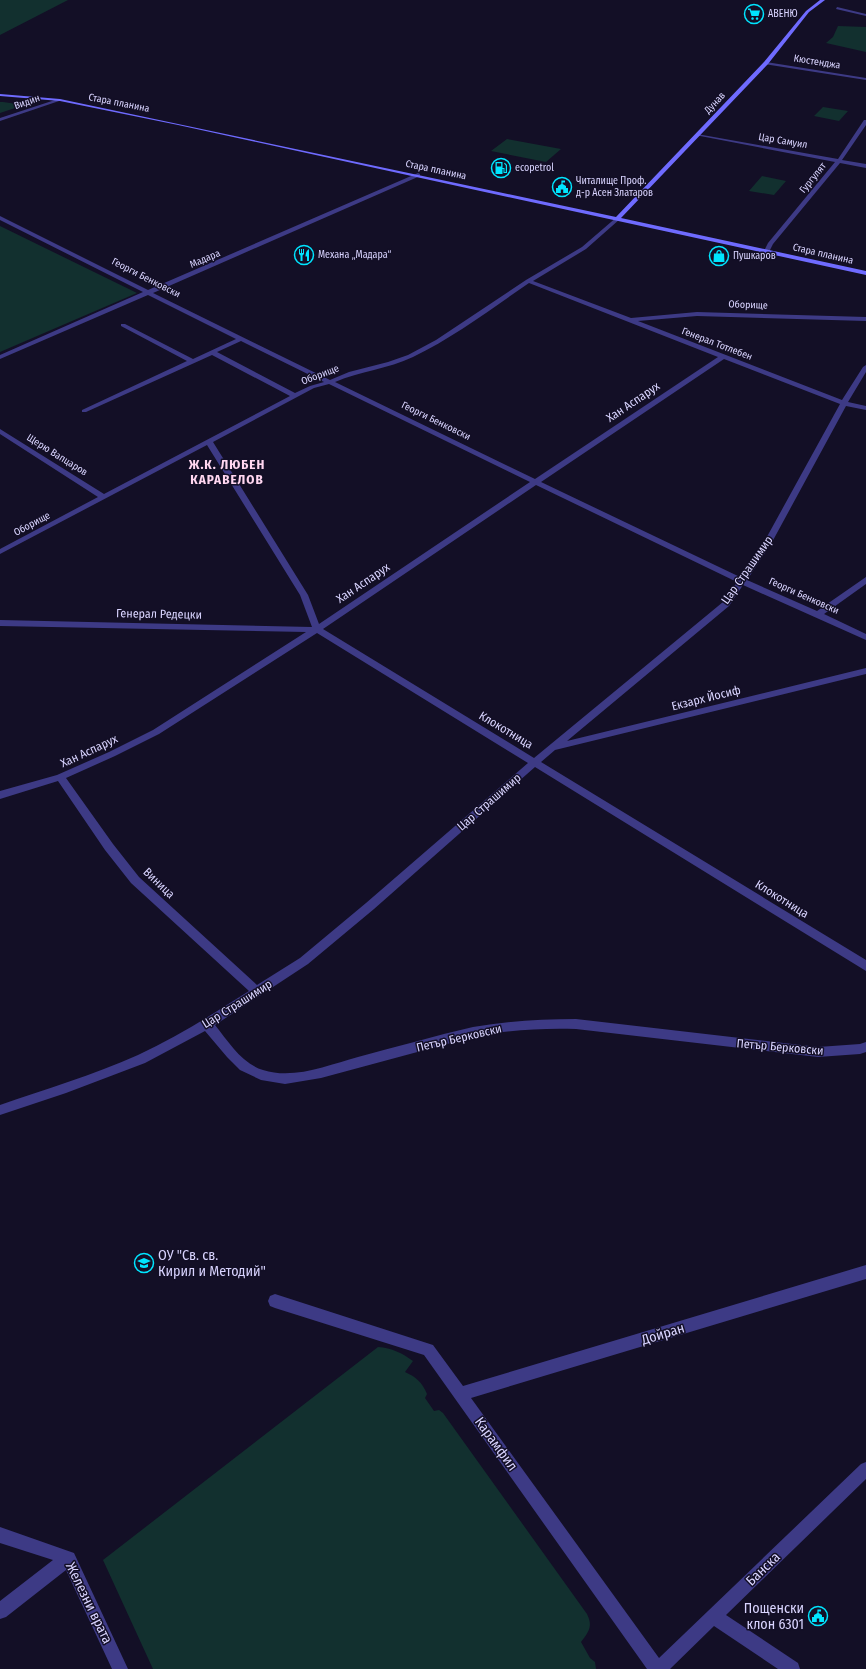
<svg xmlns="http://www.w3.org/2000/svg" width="866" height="1669" font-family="'Fira Sans Condensed',sans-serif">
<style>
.green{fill:#12302f}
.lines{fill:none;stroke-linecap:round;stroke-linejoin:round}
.street{fill:#3d3a85;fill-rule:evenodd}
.secondary{fill:#6f6bff;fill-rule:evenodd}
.labels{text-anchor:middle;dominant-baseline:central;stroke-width:3;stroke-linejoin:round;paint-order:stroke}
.far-poi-label{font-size:10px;fill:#d9d4ff;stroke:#130f26;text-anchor:start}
.far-street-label{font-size:10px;fill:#d9d4ff;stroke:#130f26}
.street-label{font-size:12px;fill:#d9d4ff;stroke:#130f26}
.far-district-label{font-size:13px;font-weight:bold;letter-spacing:1px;fill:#ffd6f0;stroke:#130f26}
.near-poi-label{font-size:14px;fill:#d9d4ff;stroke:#130f26;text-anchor:start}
.near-street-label{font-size:14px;fill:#d9d4ff;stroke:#130f26}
</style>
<rect width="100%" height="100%" fill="#130f26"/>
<path class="green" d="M0,0H68L0,35Z
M838,26L866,27V52L826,43L833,37Z
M0,102H3L24,105L0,113Z
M823,107L848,111L839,121L814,116Z
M507,139L561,149L546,162L491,151Z
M762,176L786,181L774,195L749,191Z
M0,226L137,293L0,352Z
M378,1347C392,1348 402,1353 413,1361L405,1372C416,1377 422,1382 427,1394L425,1398L434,1411L439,1410L443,1413L587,1614C593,1626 589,1632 581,1642L590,1658L595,1662L596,1669H153L103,1560Z"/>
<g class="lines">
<path class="street" d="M837,7L866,14V16L836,9Z
M766,62L866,78V80L764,64Z
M58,99L62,100L0,121V118Z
M864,120H866V125L842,160L866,164V168L840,163L773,244L769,252L767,253L764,251L768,243L835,162L695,135L697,134L838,159Z
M418,173L420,174V176L153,293L330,380L349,372L388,362L408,355L436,340L526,280L582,247L618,216L621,218L620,219L586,249L533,281L631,318L697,312L866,317V321L697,316L638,321L842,400L863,367L866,365V372L848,402L866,406V410L846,406L771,544L747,580L817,611L866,577V584L824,614L866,634V640L743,585L729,606L567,741L866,668V674L555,750L541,762L866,960V971L535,767L374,909L308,964L215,1025C228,1041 242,1064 263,1070C294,1080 328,1065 358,1057C396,1047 434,1036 473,1027C507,1021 541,1019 576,1019L818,1047L860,1044L866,1042V1052L860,1054L818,1057L576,1029C541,1028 507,1030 473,1037L321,1078L285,1084L261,1080L240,1070L227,1057L205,1031L145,1063L66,1093L0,1115V1105C46,1089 93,1075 138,1055C177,1037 213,1014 249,991L131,883L105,850L58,781L0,799V791L57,775L109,752L153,730L306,632L0,626V620L312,627L300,595L207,445L0,554V549L98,497L0,434V429L104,494L290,396L212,355L86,412H82V410L187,361L121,326V324H125L193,359L236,339L148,295L0,359V355L143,292L0,220V216L148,290ZM529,283L718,357L535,479L335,382C360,371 388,369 413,357C454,337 491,309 529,283ZM241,341L324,382L310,386L295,393L217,352ZM724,359L840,404L763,544L740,577L541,482ZM329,384L530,482L319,624L308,595L213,442L314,388ZM536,485L737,582L723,602L534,758L323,629ZM317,633L528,763L366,903L300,958L257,985L139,877L113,844L66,778L115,756L159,734Z
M866,1265V1279L471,1398L659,1658L861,1464L866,1462V1479L726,1615L798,1663L800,1669H778L714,1626L670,1669H647L424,1355L275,1308L270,1306L268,1301L270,1296L275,1294L433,1345L463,1386Z
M0,1527L74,1553L128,1669H112L66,1570L6,1617L0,1619V1601L53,1560L0,1543Z"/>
<path class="secondary" d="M820,0H825L809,12L768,64L621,218L866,271V275L178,125L60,101L0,96V94L60,99L616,217L764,62L806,11Z"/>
</g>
<defs>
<g id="supermarket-ring" transform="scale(1)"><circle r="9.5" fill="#130f26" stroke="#00e5ff" stroke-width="1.5"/><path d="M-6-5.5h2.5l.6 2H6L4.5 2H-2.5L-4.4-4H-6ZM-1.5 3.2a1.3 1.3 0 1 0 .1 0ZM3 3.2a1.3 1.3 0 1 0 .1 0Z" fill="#00e5ff"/></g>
<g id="fuel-ring" transform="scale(1)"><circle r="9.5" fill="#130f26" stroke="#00e5ff" stroke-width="1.5"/><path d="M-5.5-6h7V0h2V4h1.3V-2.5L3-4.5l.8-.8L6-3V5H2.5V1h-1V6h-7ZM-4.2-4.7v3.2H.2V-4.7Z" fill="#00e5ff"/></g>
<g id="civic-ring" transform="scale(1)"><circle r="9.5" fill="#130f26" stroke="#00e5ff" stroke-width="1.5"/><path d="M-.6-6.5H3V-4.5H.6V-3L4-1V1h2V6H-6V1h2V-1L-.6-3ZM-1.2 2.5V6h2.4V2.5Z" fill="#00e5ff"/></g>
<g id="restaurant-ring" transform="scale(1)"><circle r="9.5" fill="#130f26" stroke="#00e5ff" stroke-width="1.5"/><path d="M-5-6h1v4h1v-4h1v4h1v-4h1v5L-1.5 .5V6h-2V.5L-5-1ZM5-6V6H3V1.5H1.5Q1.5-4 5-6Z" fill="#00e5ff"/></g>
<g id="shop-ring" transform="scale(1)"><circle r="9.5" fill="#130f26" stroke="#00e5ff" stroke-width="1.5"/><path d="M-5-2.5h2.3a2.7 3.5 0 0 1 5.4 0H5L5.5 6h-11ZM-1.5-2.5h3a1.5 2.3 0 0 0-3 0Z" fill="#00e5ff"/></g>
<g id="school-ring" transform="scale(1)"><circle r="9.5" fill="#130f26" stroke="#00e5ff" stroke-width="1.5"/><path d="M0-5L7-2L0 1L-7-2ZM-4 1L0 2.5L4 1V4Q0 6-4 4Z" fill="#00e5ff"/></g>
</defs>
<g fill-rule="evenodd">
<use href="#supermarket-ring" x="754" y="14"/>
<use href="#fuel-ring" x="501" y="168"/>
<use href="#civic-ring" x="562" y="187"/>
<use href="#restaurant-ring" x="304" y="255"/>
<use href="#shop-ring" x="719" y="256"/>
<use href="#school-ring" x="144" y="1263"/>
<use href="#civic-ring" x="818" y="1616"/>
</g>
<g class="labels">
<g class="far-poi-label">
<text x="768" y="14">АВЕНЮ</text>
<text x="515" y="168">ecopetrol</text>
<text x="576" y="181">Читалище Проф.<tspan x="576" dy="12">д-р Асен Златаров</tspan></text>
<text x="318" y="255">Механа „Мадара“</text>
<text x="733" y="256">Пушкаров</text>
</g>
<g class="far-street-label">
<text transform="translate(817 62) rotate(9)">Кюстенджа</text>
<text transform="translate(27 102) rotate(-19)">Видин</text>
<text transform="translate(119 103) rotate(11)">Стара планина</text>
<text transform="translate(715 103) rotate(-47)">Дунав</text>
<text transform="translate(783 141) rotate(10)">Цар Самуил</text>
<text transform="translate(436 170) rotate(12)">Стара планина</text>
<text transform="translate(813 178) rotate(-51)">Гургулят</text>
<text transform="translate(823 254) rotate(13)">Стара планина</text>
<text transform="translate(205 259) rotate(-23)">Мадара</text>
<text transform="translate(146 278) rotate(27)">Георги Бенковски</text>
<text transform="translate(748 305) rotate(2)">Оборище</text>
<text transform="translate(717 344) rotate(21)">Генерал Тотлебен</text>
<text transform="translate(320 375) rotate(-21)">Оборище</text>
<text transform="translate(436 421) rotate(26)">Георги Бенковски</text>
<text transform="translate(57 455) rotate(32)">Щерю Вапцаров</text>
<text transform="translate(32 524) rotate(-28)">Оборище</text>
<text transform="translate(804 596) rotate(24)">Георги Бенковски</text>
</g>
<g class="street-label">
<text transform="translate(633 402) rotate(-34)">Хан Аспарух</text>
<text transform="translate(747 570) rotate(-55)">Цар Страшимир</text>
<text transform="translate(363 583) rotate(-34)">Хан Аспарух</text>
<text transform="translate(159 614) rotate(1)">Генерал Редецки</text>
<text transform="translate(706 698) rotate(-14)">Екзарх Йосиф</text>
<text transform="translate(506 730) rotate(31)">Клокотница</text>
<text transform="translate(89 751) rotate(-25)">Хан Аспарух</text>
<text transform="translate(489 802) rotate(-41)">Цар Страшимир</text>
<text transform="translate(159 883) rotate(44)">Виница</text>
<text transform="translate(782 899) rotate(32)">Клокотница</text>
<text transform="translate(237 1004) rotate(-32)">Цар Страшимир</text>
<text transform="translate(459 1038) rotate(-13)">Петър Берковски</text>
<text transform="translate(780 1047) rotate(5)">Петър Берковски</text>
</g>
<g class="far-district-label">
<text x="227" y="464">Ж.К. ЛЮБЕН<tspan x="227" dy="15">КАРАВЕЛОВ</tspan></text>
</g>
<g class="near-poi-label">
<text x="158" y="1255">ОУ "Св. св.<tspan x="158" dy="16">Кирил и Методий"</tspan></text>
<text x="804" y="1608" text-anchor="end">Пощенски<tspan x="804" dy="16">клон 6301</tspan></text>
</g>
<g class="near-street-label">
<text transform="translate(663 1334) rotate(-17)">Дойран</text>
<text transform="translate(496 1444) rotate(54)">Карамфил</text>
<text transform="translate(763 1569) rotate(-44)">Банска</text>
<text transform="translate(89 1603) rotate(64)">Железни врата</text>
</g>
</g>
</svg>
